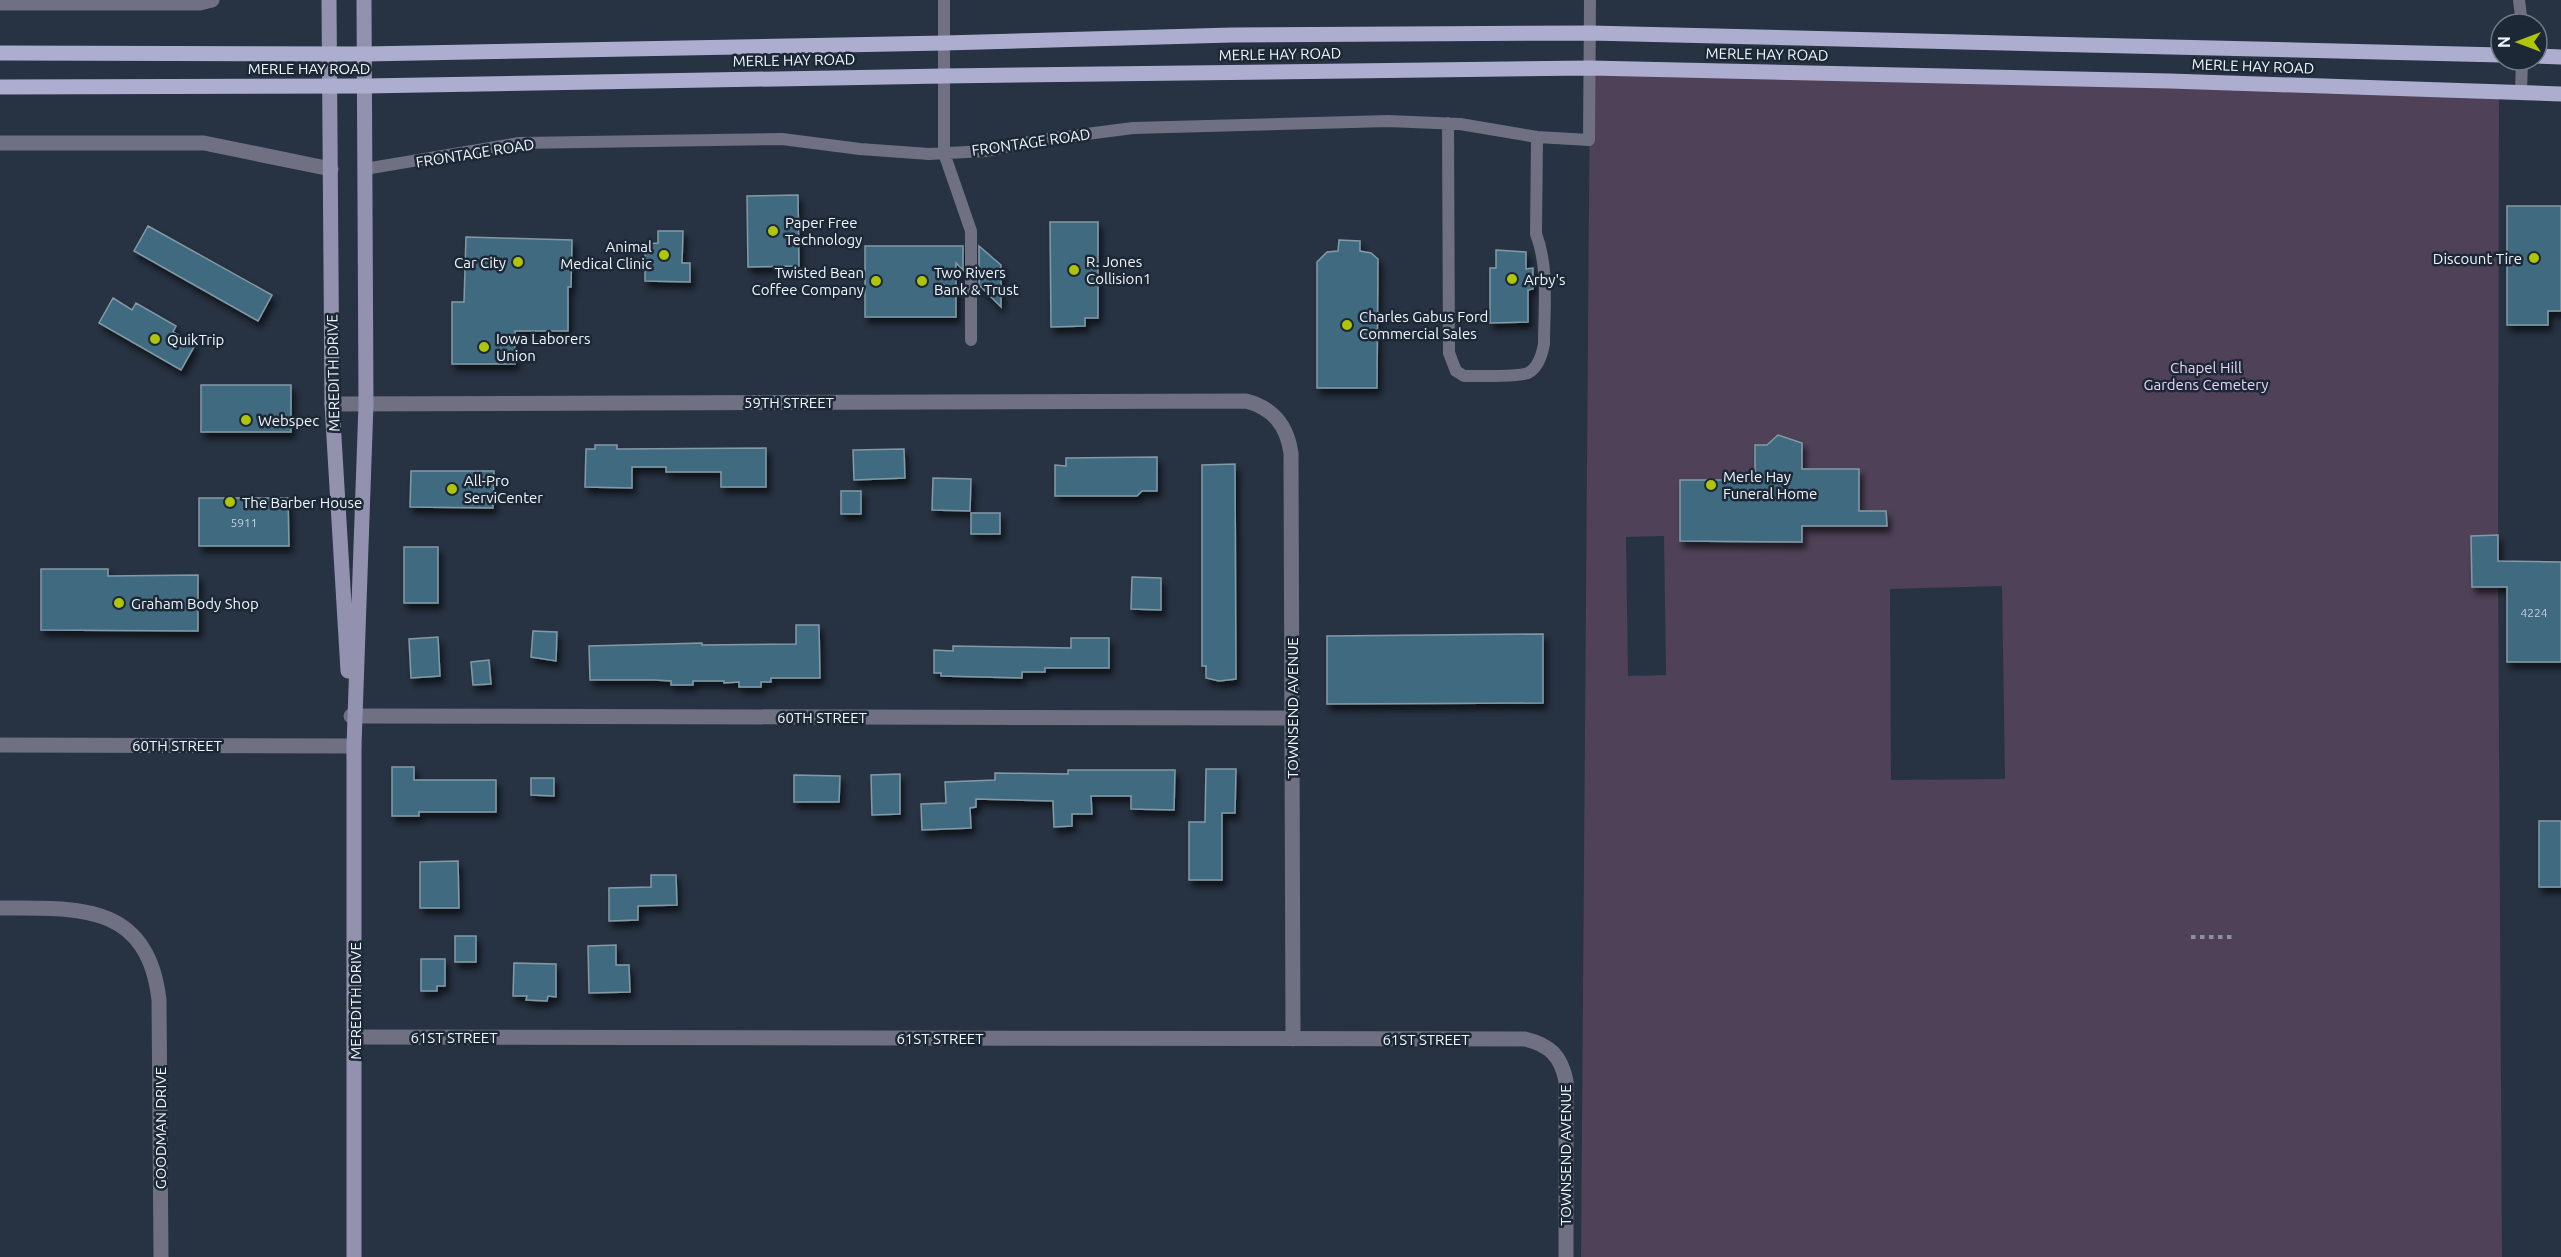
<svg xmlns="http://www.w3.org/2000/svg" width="2561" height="1257" font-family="Ubuntu,sans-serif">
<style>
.green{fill:#4f4157;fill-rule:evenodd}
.building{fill:#3f6b80;stroke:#839aa6;stroke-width:1.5;filter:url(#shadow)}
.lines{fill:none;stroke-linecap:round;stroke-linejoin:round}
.path{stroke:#89929e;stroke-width:4;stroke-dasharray:4.5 4.5;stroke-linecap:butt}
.service{stroke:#6f7081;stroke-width:12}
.minor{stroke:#6f7081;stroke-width:15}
.secondary{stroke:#9292ae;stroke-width:15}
.primary{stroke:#adadd0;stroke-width:15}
.poi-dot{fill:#aec509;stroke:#1d2837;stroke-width:2}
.labels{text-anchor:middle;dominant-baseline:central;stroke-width:5;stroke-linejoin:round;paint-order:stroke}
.number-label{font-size:12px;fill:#c3d2de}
.street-label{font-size:15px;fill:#eff5fd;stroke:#1d2837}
.poi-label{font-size:15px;fill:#eff5fd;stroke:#1d2837;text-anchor:start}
.park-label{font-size:15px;fill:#ead4f8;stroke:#1d2837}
</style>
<defs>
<filter id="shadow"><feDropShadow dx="3.5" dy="6" stdDeviation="3" flood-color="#0009"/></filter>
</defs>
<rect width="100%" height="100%" fill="#273242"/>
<path class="green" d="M1590,68L2499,93L2498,562L2502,1257H1581ZM1778,435L1787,438V441L1802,442V490L1859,469V511H1886L1887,526H1802V542H1756V527L1680,540V481L1755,492V446L1767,445ZM1664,536L1666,675L1628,676L1626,537ZM2002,586L2005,779L1891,780L1890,589Z"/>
<path class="building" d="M798,195L799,266L748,267L747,196Z
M2507,206H2561V311H2548V325H2507Z
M1050,222H1098V318H1085V326L1051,327Z
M148,226L272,295L258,321L134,251Z
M658,231H683L682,263H690V282L645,281V244L658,243Z
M466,237L572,240L571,287H568V331H515V364H452V302H464Z
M1339,240L1360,241V251L1371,253L1378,259L1377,388H1317V262L1327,252L1338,251Z
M865,246H963V270L956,263V317H865Z
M979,246L1001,265V307L979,285Z
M1496,250L1526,252V269L1533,268V289L1528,290V322L1490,323V268H1496Z
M113,298L132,310L136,303L176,326L173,332L195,345L181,370L99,323Z
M201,385H291V432H201Z
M1778,435L1802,443V469H1859V511H1886L1887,526H1802V542L1680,541V480H1755V445H1767Z
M595,445H617V449L766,448V487H721V472H666V467H632V488L585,487L586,449H595Z
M904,449L905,478L854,480L853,450Z
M1157,457V491H1142L1137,496H1055V465L1066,466V458Z
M1235,464L1236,679L1219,681L1206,678V666H1202V465Z
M411,471H494L493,508L410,507Z
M933,478L971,479L970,511L932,510Z
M841,491H861V514H841Z
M199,498H288L289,546H199Z
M971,513H1000V534H971Z
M2498,535V561L2561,562V662H2507V587H2472L2471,536Z
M404,547H438V603H404Z
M41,569H108V576L198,575V631L41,630Z
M1132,577L1161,578V610L1131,609Z
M796,625H819L820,678H771V682H761V687H739V682L724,683V681H693V685H671V681L655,680H590L589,646L702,643V645L796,644Z
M533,631L557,632L556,661L531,657Z
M1543,634V703L1327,704V636Z
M438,637L440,676L411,678L409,639Z
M1071,638H1109V668H1045V672H1022V678L941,676V673H934V650L953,651V646L1071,648Z
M489,660L491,684L473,685L471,662Z
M392,767H414V780H496V812H419V816H392Z
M1206,769H1236L1235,813H1222V880H1189V822H1205Z
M1068,770H1175L1174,810L1131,809V796H1091L1092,814H1072V826L1054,827L1053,801L976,799V807L970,808L971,828L922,830L921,804L946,803L945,782L995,780V773L1068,774Z
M900,774V814L872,815L871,775Z
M794,775L840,776L839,802H794Z
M531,778H554V796L531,795Z
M2539,821H2561V887H2539Z
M458,861L459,908H420V862Z
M651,875H676L677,905L638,906V920L609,921V888L651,887Z
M455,936H476V962H455Z
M616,945V965H629L630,992L589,993L588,946Z
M421,959H445V986H437V991H421Z
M514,963L556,964V997L548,996L547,1001L526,1000L527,996H513Z"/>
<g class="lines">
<path class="path" d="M2191,937H2235"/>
<path class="service" d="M944,0V153L971,231V340
M2519,0L2522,24
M2521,93L2522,60
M1448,123L1449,353L1456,371L1464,376C1476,376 1519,377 1528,373C1538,368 1542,355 1544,344C1544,309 1549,267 1536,234L1537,137
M365,169L519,143L782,139L860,149L929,154L985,151L1040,140L1133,128L1388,121L1460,124L1537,137L1589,140L1590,0"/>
<path class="minor" d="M0,3H200L212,0
M0,143H204L331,169
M332,404L1246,401C1273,408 1287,425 1291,453L1293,1039
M351,716L1292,718
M0,745L354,746
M0,908C77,908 148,902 159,1000L161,1257
M355,1037L1525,1039C1550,1045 1561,1056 1566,1081V1257"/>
<path class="secondary" d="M329,0L332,404L348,671
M354,1257V746L366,404L364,0"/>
<path class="primary" d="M0,53L365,54L944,43L1232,35L1590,33L2501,55
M2537,56L2561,57
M0,87L365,86L944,76L1590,68L2170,81L2561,94"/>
</g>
<g class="poi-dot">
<circle cx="773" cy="231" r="6"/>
<circle cx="664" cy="255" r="6"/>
<circle cx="2534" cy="258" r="6"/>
<circle cx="518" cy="262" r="6"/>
<circle cx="1074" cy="270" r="6"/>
<circle cx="1512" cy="279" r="6"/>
<circle cx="876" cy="281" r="6"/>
<circle cx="922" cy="281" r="6"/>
<circle cx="1347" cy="325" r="6"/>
<circle cx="155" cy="339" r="6"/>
<circle cx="484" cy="347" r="6"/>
<circle cx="246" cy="420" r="6"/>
<circle cx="1711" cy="485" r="6"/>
<circle cx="452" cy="489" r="6"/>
<circle cx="230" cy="502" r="6"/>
<circle cx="119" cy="603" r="6"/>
</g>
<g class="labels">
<g class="number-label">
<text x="244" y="522">5911</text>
<text x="2534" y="612">4224</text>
</g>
<g class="street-label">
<text transform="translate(1280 54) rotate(-1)">MERLE HAY ROAD</text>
<text transform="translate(1767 54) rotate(1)">MERLE HAY ROAD</text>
<text transform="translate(794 60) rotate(-1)">MERLE HAY ROAD</text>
<text transform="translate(2253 66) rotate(2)">MERLE HAY ROAD</text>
<text x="309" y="68">MERLE HAY ROAD</text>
<text transform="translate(1031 142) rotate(-8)">FRONTAGE ROAD</text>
<text transform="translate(475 153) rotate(-9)">FRONTAGE ROAD</text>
<text transform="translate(333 373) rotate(-91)">MEREDITH DRIVE</text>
<text x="789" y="402">59TH STREET</text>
<text transform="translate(1292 708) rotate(-90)">TOWNSEND AVENUE</text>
<text x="822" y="717">60TH STREET</text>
<text x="177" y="745">60TH STREET</text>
<text transform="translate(355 1001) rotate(-90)">MEREDITH DRIVE</text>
<text x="454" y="1037">61ST STREET</text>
<text x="940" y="1038">61ST STREET</text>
<text x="1426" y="1039">61ST STREET</text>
<text transform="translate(160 1128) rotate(-90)">GOODMAN DRIVE</text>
<text transform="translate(1565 1155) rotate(-90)">TOWNSEND AVENUE</text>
</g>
<g class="poi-label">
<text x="785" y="222">Paper Free<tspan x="785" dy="17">Technology</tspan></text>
<text x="652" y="246" text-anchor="end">Animal<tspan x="652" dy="17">Medical Clinic</tspan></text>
<text x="2522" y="258" text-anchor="end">Discount Tire</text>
<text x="1086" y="261">R. Jones<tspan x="1086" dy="17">Collision1</tspan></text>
<text x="506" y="262" text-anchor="end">Car City</text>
<text x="864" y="272" text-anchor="end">Twisted Bean<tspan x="864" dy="17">Coffee Company</tspan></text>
<text x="934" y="272">Two Rivers<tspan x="934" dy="17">Bank &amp; Trust</tspan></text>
<text x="1524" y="279">Arby's</text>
<text x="1359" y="316">Charles Gabus Ford<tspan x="1359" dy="17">Commercial Sales</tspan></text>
<text x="496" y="338">Iowa Laborers<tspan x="496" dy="17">Union</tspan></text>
<text x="167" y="339">QuikTrip</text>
<text x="258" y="420">Webspec</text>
<text x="1723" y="476">Merle Hay<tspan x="1723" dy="17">Funeral Home</tspan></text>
<text x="464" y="480">All-Pro<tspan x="464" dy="17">ServiCenter</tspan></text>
<text x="242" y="502">The Barber House</text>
<text x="131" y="603">Graham Body Shop</text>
</g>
<g class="park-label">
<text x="2206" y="367">Chapel Hill<tspan x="2206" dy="17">Gardens Cemetery</tspan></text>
</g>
</g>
<g transform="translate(2519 42) rotate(270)"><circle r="28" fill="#1d2837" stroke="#717a86" stroke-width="1.5"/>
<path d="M0-4.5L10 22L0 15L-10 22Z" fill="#aec509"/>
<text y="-9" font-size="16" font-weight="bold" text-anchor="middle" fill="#eff5fd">N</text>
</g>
</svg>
